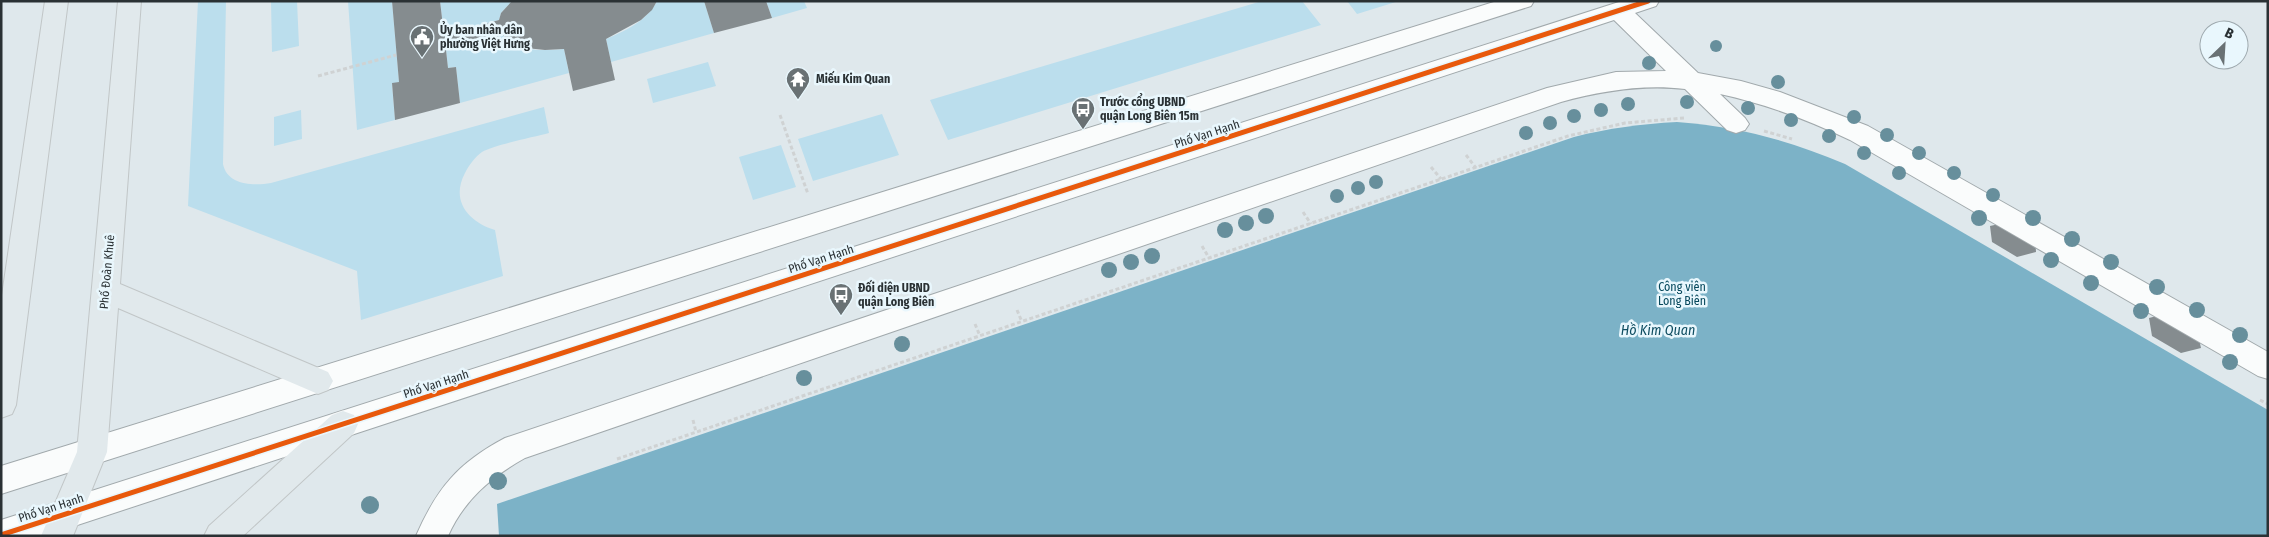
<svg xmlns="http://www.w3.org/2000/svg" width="2269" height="537" font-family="'Fira Sans Condensed',sans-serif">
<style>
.green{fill:#bbdeed}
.water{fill:#7cb2c7}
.building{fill:#858c8f}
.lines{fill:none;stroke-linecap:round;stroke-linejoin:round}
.minor-casing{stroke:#a1a9ac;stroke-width:2}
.major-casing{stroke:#c1c6c7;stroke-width:2}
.path{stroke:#cfd2d3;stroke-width:3;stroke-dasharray:4 2.5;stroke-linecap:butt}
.minor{fill:#fafcfc;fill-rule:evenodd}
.major{fill:#e1e9ec;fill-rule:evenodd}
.cycleway-casing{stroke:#e9f7fd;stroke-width:8}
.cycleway{stroke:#e8590c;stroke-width:5}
.tree{fill:#678f9c}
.labels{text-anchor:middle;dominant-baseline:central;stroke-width:5;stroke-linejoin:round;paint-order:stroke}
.poi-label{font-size:12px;font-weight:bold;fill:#2a3134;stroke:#e9f7fd;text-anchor:start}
.street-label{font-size:12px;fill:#2a3134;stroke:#e9f7fd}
.park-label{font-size:12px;fill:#05475b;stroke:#e9f7fd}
.water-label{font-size:14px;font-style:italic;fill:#0f4d61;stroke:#e9f7fd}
</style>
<rect width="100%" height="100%" fill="#dfe8ec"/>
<path class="green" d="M198,1H226L223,164C227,185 253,186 271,183L544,107L549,133C534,137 494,145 482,152C475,157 469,165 465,173C450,201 469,222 495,230L503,276L361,320L357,271L188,206Z
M271,1H297L299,46L272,52Z
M348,1H392L399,82L392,84L395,120L357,130Z
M440,1H512L501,13L499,20L444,35Z
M657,1H704L714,33L611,62L606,39C625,31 647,21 657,1Z
M766,1H804L807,8L772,18Z
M1262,1H1302L1321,25L948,140L930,100Z
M1347,1H1399L1357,14Z
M503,35C517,52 544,51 564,49L569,73L460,103L456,67L448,68L446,50Z
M708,62L716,86L653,103L647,79Z
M301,110L302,139L274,146V117Z
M882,114L899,155L813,181L798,139Z
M781,145L796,187L753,200L739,157Z"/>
<path class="water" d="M1677,122C1740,127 1787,140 1845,164L2268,410V536H499L497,504L1574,137C1609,128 1641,124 1677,122Z"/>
<path class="building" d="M392,1H440L444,35L499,20L501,13L512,1H657L652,10L641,20L606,39L615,80L573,91L564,49L545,50L526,48L512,43L503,35L446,50L448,68L456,67L460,103L395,120L392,83L399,82Z
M704,1H766L772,18L714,33Z
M2008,222L2035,236L2036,252L2017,257L1992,242L1990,226Z
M2168,313L2197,330L2201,348L2181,353L2152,336L2149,318Z"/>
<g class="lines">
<g class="minor-casing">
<path id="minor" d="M1497,1H1534L1531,6L1,494V466Z
M1622,1H1659L1656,6L1635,13L1698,73L1741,81L1780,92L1868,126L2268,352V379L2258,376L1850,140C1808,120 1766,104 1720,94L1745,118L1749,124L1745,130L1736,133L1727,130L1685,89C1643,84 1601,91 1561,102L525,458C491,477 464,500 448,536H416C437,488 458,463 505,438L1547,88L1616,72L1666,71L1614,20L44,536H1V520Z"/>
</g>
<g class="major-casing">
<path id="major" d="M45,1H68L16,405L12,414L1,418V302Z
M118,1H141L120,284L328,372L333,381L328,390L318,394L118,308L107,452L73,536H41L77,452Z
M343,411L354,415L358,424L354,433L243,536H204L209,526L332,415Z"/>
</g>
<path class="path" d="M318,76L396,55
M780,115L808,194
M1764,131L1792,139
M1466,155L1476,168
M1431,167L1441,179
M1303,212L1311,224
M1202,246L1209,258
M1017,310L1022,322
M975,324L980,336
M2260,400L2268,404
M693,420L696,432
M617,459L1568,136L1625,123L1684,118"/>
<use href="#minor" class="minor"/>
<use href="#major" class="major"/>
<g class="cycleway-casing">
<path id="cycleway" d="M1,535L1648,1"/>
</g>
<use href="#cycleway" class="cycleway"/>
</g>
<g class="tree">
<circle cx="1716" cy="46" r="6"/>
<circle cx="1649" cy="63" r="7"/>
<circle cx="1778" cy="82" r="7"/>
<circle cx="1687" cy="102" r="7"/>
<circle cx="1628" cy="104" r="7"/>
<circle cx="1748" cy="108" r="7"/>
<circle cx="1601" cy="110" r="7"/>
<circle cx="1574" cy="116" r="7"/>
<circle cx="1854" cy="117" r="7"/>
<circle cx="1791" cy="120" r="7"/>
<circle cx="1550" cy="123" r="7"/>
<circle cx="1526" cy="133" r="7"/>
<circle cx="1887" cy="135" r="7"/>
<circle cx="1829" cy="136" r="7"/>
<circle cx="1864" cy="153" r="7"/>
<circle cx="1919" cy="153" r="7"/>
<circle cx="1899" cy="173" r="7"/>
<circle cx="1954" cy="173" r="7"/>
<circle cx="1376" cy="182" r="7"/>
<circle cx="1358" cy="188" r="7"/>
<circle cx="1993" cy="195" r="7"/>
<circle cx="1337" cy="196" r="7"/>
<circle cx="1266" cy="216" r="8"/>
<circle cx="1979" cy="218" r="8"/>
<circle cx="2033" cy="218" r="8"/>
<circle cx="1246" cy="223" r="8"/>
<circle cx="1225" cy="230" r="8"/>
<circle cx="2072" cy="239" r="8"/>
<circle cx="1152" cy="256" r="8"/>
<circle cx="2051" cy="260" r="8"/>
<circle cx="1131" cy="262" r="8"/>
<circle cx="2111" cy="262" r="8"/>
<circle cx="1109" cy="270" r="8"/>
<circle cx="2091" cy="283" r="8"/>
<circle cx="2157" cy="287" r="8"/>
<circle cx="2197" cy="310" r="8"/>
<circle cx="2141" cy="311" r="8"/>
<circle cx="2240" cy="335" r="8"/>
<circle cx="902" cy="344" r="8"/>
<circle cx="2230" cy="362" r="8"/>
<circle cx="804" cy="378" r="8"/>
<circle cx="498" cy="481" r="9"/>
<circle cx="370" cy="505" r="9"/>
</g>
<defs>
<g id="civic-pin" transform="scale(1.25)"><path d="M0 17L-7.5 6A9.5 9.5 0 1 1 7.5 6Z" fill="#697174" stroke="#e9f7fd"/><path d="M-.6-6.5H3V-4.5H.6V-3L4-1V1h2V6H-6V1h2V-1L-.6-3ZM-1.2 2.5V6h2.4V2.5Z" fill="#fff"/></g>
<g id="temple-pin" transform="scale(1.25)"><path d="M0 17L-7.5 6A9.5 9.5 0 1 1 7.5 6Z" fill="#697174" stroke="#e9f7fd"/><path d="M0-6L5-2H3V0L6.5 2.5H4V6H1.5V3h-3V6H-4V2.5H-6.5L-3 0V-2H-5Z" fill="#fff"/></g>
<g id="bus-pin" transform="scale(1.25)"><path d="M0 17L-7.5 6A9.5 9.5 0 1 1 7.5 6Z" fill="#697174" stroke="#e9f7fd"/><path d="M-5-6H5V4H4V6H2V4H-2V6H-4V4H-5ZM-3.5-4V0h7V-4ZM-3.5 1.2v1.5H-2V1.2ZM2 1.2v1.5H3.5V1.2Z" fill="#fff"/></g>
</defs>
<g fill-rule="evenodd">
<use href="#civic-pin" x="422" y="37"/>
<use href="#temple-pin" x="798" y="79"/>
<use href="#bus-pin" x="1083" y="109"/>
<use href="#bus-pin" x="841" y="295"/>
</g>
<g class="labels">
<g class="poi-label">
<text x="440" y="30">Ủy ban nhân dân<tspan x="440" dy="14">phường Việt Hưng</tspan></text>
<text x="816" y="79">Miếu Kim Quan</text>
<text x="1100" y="102">Trước cổng UBND<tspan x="1100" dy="14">quận Long Biên 15m</tspan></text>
<text x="858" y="288">Đối diện UBND<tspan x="858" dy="14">quận Long Biên</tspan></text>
</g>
<g class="street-label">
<text transform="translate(1207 134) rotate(-18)">Phố Vạn Hạnh</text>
<text transform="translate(821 259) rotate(-18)">Phố Vạn Hạnh</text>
<text transform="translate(107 272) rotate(-85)">Phố Đoàn Khuê</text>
<text transform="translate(436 384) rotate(-18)">Phố Vạn Hạnh</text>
<text transform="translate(51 508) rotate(-18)">Phố Vạn Hạnh</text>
</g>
<g class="park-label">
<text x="1682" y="287">Công viên<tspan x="1682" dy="14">Long Biên</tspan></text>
</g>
<g class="water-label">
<text x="1658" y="330">Hồ Kim Quan</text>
</g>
</g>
<rect width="2269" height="537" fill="none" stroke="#2a3134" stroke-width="5"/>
<g transform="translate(2224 45) rotate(25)"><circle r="24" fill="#e9f7fd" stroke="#9da8ad"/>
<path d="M0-4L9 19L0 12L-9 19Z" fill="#697174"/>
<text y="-8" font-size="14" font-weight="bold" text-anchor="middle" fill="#2a3134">B</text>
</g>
</svg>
